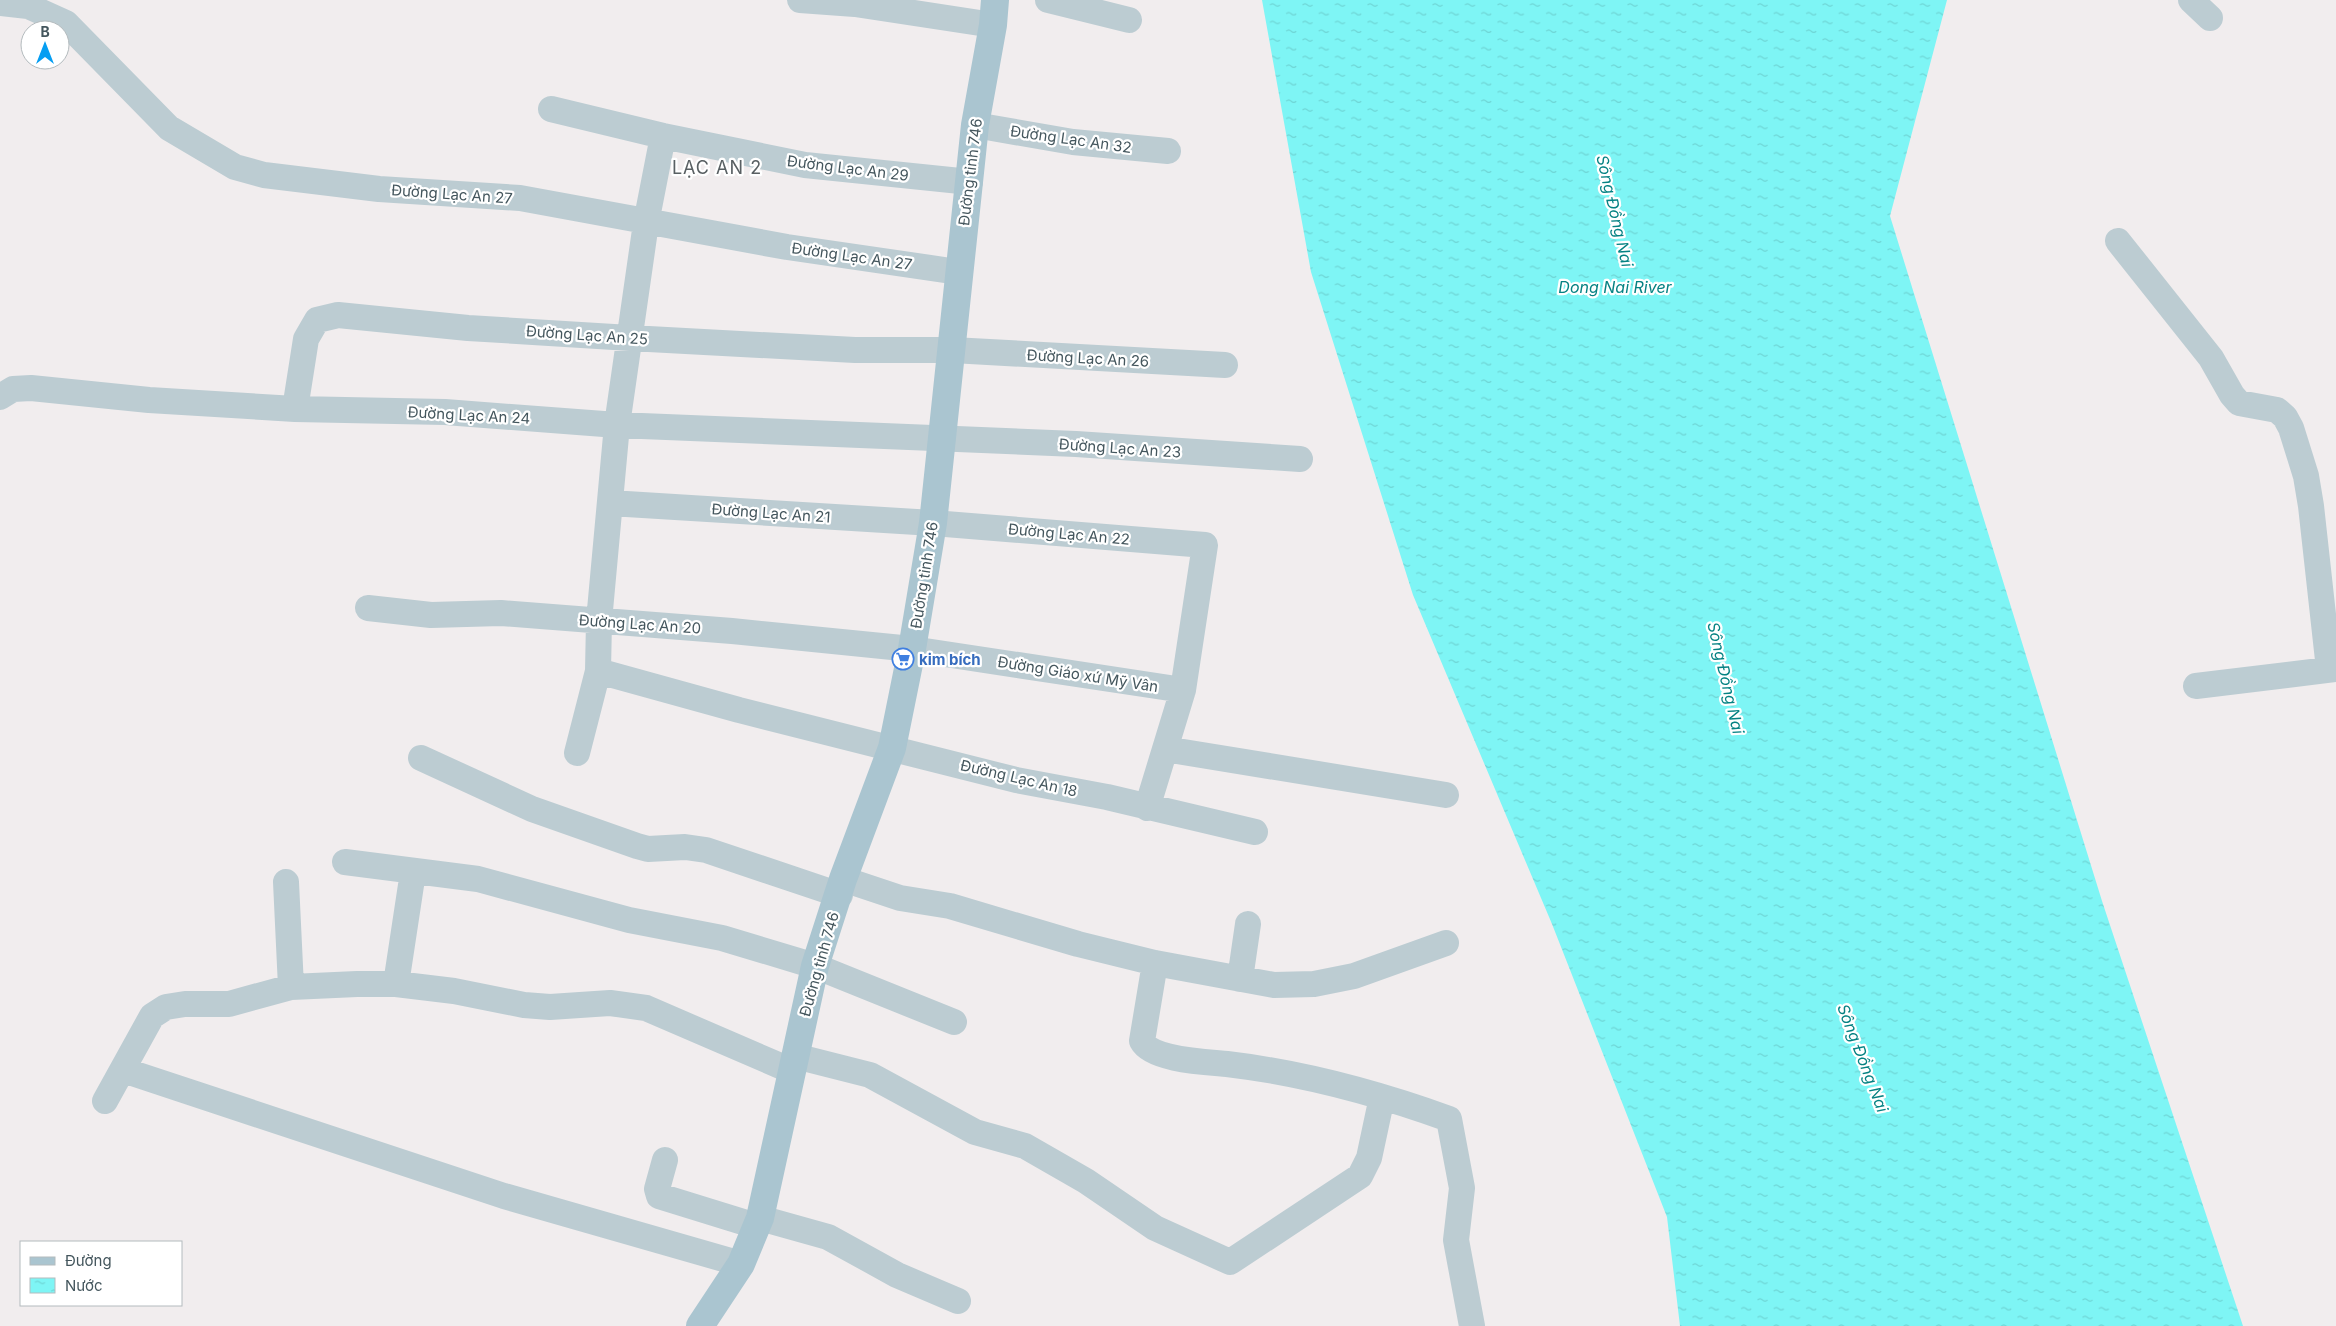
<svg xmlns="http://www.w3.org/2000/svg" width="2336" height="1326" font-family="Inter,sans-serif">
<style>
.water{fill:url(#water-ripples)}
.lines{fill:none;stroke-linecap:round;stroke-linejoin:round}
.minor{stroke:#bcccd2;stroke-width:26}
.major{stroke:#aac5d0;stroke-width:28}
.labels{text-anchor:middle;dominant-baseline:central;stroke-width:4.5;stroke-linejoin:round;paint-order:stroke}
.street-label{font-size:15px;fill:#44565d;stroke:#fff}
.shop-label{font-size:15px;font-weight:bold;fill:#366cbe;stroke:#fff;text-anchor:start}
.water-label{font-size:16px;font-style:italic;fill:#058283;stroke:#fff}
.quarter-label{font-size:18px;letter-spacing:1px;fill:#596063;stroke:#fff}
</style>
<defs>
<pattern id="water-ripples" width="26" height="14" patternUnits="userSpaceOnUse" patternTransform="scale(1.25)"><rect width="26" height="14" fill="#7ef5f5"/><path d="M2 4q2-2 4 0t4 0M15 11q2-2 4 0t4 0" fill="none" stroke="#6ed4d4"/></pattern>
</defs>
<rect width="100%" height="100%" fill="#f1edee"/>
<path class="water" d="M1262,0H1947L1890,216L2102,901L2243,1326H1680L1667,1217L1552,924L1413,595L1311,272Z"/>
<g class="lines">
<path class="minor" d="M800,0L855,4L993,25
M1048,0L1129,20
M2191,0L2210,18
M0,3L28,6L66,23L169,128L235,167L264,175L379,189L520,198L787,247L958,272
M551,109L663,136L805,165L970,182
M975,125L1073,142L1168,151
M2118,241L2211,358L2232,395L2239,403L2277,410L2285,417L2291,428L2306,476L2311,506L2329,669
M0,397L13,389L31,388L149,400L295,409L445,412L617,425L1076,444L1300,459
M295,409L306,339L317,320L338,315L468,328L630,338L855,350H952L1225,365
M610,503L933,523L1205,545L1183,690L1147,808
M368,608L431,615L501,613L732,631L912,649L1183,690
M598,671L739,710L1016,780L1107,797L1255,832
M2196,686L2336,669
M1165,749L1446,795
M577,753L598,671L599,621L617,425L646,223L663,136
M421,758L532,809L637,846L648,849L685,847L706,850L840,895
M345,862L478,879L629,920L722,938L815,966L954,1022
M843,879L900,898L950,906L1078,944L1155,963L1274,985L1314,984L1354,976L1446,943
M286,882L291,987
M1155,963L1142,1041C1152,1060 1206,1062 1227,1064C1303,1073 1377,1093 1449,1119L1462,1188L1456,1240L1472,1326
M1240,979L1248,924
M396,984L413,872
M795,1056L870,1075L975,1132L1025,1146L1086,1181L1155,1228L1230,1262L1360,1176L1369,1158L1382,1097
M123,1070L504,1196L741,1264
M105,1101L152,1016L166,1007L185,1004H229L291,987L357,984H396L454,991L524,1005L550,1007L610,1003L646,1008L792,1071
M665,1160L657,1189L659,1196L756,1226
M760,1218L828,1237L897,1275L958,1301"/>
<path class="major" d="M700,1326L741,1264L760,1218L815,966L843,879L892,748L912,649L933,523L975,125L993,25L995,0"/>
</g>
<defs>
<g id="supermarket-ring" transform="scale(1.125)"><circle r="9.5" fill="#fff" stroke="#3f7fe0" stroke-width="1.5"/><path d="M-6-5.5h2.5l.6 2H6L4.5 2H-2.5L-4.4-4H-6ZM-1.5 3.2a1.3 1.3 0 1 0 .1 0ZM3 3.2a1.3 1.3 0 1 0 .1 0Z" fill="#3f7fe0"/></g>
</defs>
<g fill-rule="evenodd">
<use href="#supermarket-ring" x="903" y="659"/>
</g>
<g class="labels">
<g class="street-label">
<text transform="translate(1071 139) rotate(8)">Đường Lạc An 32</text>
<text transform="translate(848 168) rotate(7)">Đường Lạc An 29</text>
<text transform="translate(970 172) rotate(-83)">Đường tỉnh 746</text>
<text transform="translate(452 194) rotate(4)">Đường Lạc An 27</text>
<text transform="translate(852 256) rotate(8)">Đường Lạc An 27</text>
<text transform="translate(587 335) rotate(4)">Đường Lạc An 25</text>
<text transform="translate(1088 358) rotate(3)">Đường Lạc An 26</text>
<text transform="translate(469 415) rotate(3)">Đường Lạc An 24</text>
<text transform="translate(1120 448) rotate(4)">Đường Lạc An 23</text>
<text transform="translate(771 513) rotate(4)">Đường Lạc An 21</text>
<text transform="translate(1069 534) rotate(5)">Đường Lạc An 22</text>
<text transform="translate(924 575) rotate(-81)">Đường tỉnh 746</text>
<text transform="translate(640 624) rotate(4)">Đường Lạc An 20</text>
<text transform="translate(1078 674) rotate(9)">Đường Giáo xứ Mỹ Vân</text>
<text transform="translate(1019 778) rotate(13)">Đường Lạc An 18</text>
<text transform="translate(819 964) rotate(-74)">Đường tỉnh 746</text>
</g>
<g class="shop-label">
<text x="919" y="659">kim bích</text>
</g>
<g class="water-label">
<text transform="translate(1615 211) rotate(77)">Sông Đồng Nai</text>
<text x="1615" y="287">Dong Nai River</text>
<text transform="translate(1726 678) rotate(77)">Sông Đồng Nai</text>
<text transform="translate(1863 1058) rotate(69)">Sông Đồng Nai</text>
</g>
<g class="quarter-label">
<text x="717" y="167">LẠC AN 2</text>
</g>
</g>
<rect x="20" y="1241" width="162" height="65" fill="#ffffff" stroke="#b4bbbe"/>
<rect x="30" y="1257" width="25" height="8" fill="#aac5d0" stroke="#b4bbbe"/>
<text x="65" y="1266" font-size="15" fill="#44565d">Đường</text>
<rect x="30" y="1278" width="25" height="15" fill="url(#water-ripples)" stroke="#b4bbbe"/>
<text x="65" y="1291" font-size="15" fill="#44565d">Nước</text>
<g transform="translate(45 45)"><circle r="24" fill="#ffffff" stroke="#b4bbbe"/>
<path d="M0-4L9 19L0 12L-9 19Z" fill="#059ef2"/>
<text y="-8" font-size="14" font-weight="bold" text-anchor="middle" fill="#44565d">B</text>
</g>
</svg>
